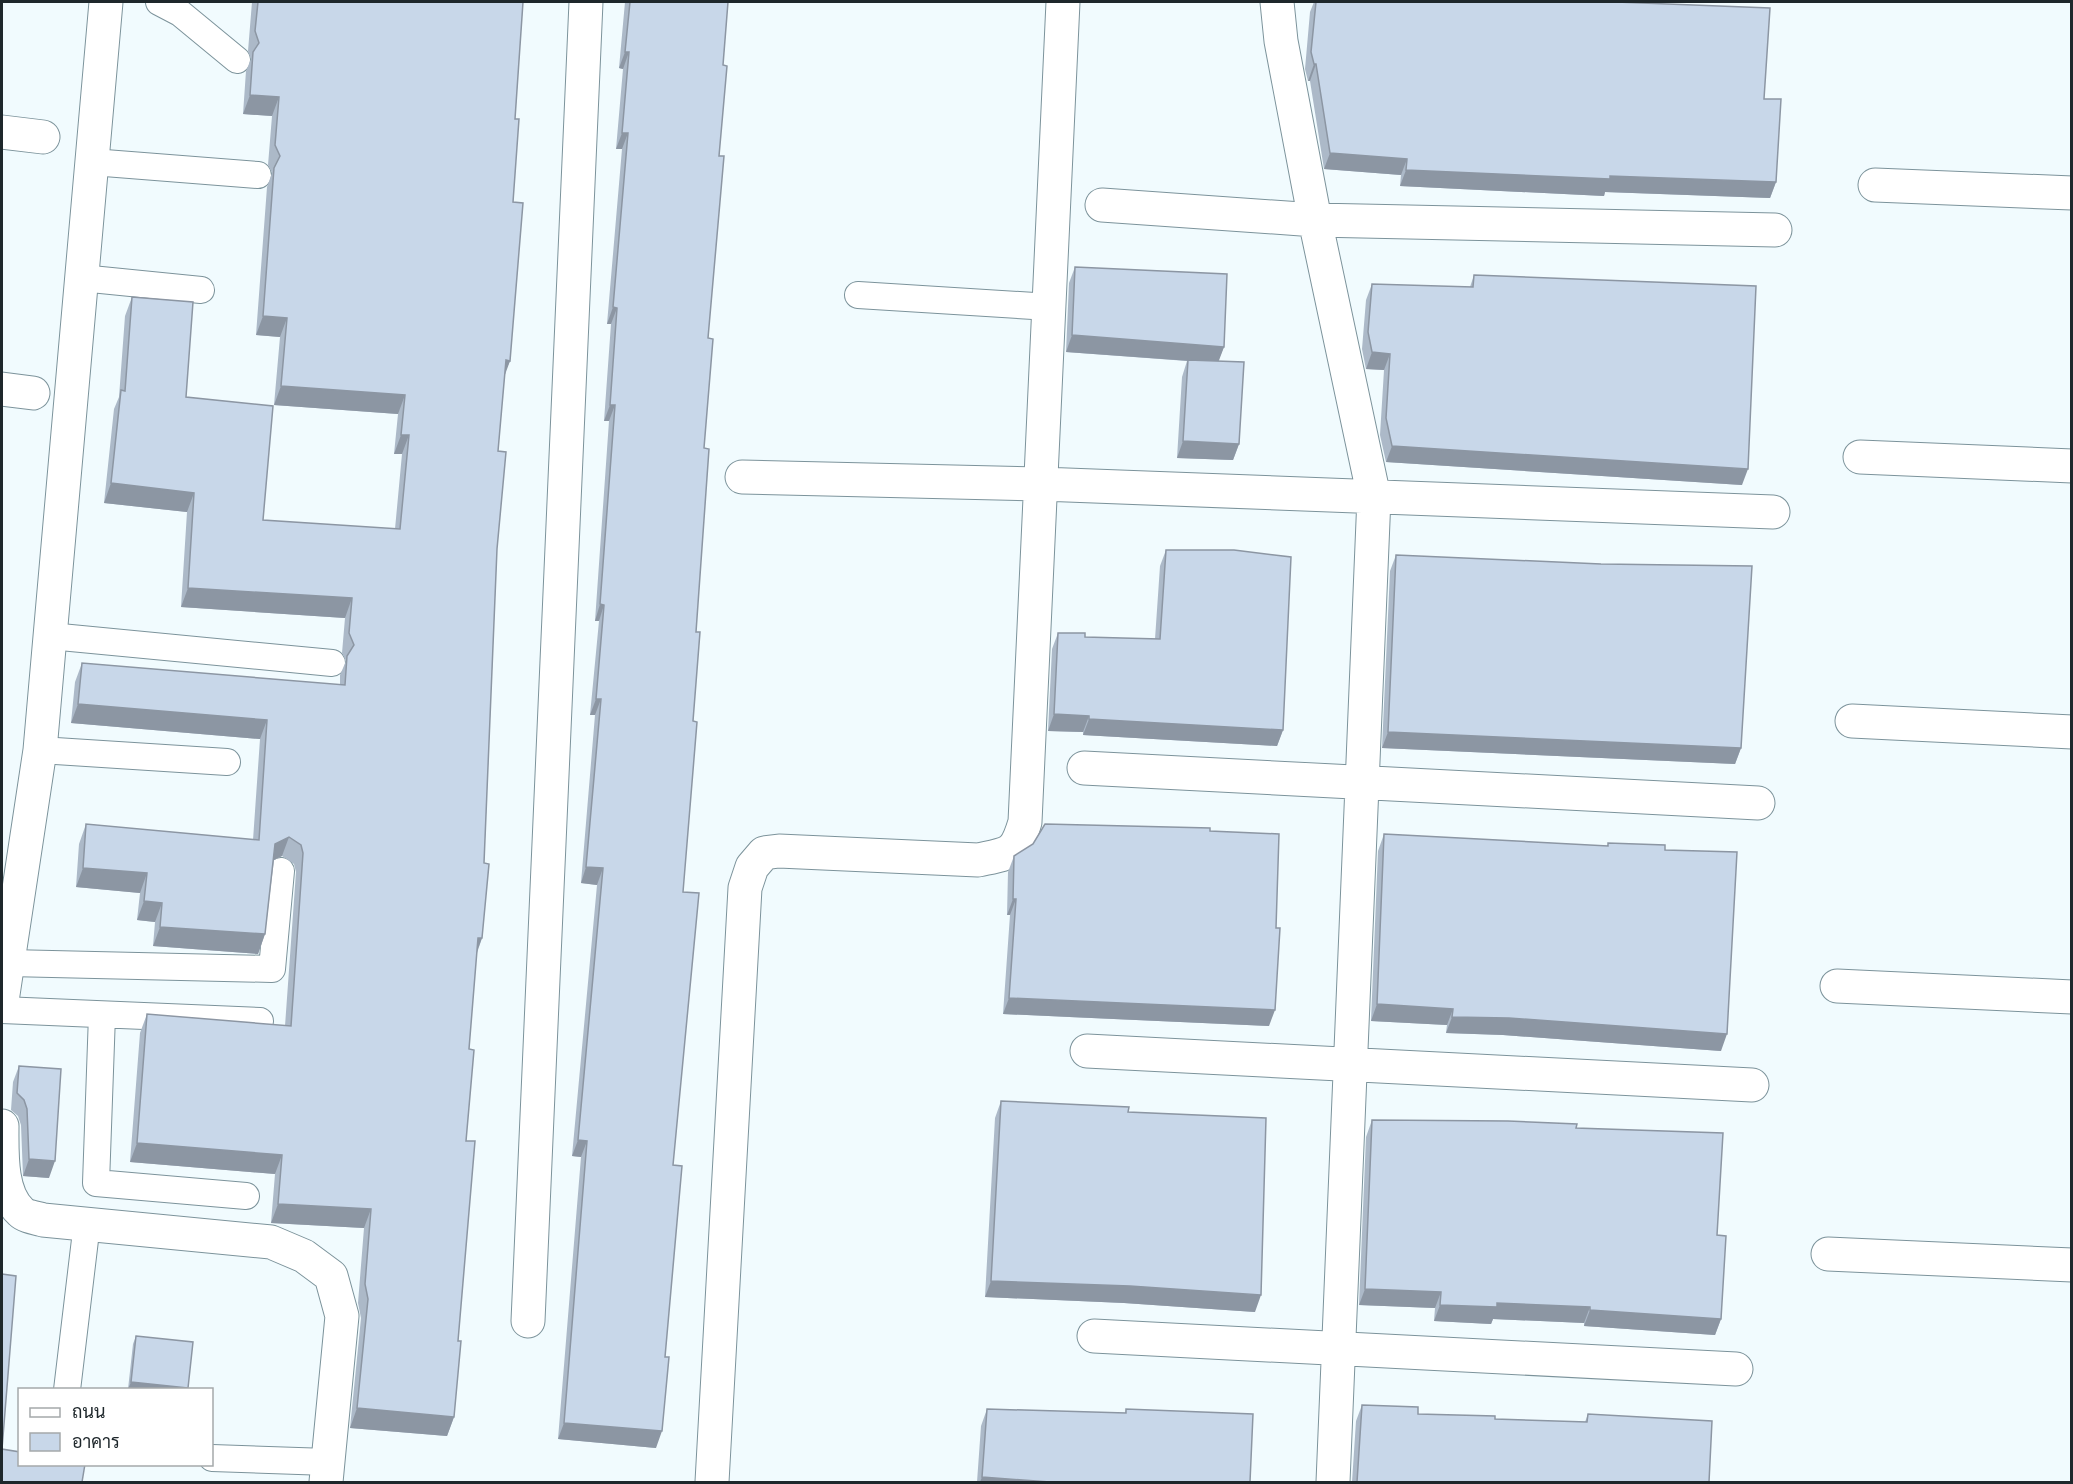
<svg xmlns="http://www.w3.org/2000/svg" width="2073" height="1484" font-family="'Titillium Web',Sarabun,sans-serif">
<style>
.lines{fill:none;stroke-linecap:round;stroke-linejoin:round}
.lane-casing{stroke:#7c939b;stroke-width:28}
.street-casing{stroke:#7c939b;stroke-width:35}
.lane{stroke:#fff;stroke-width:26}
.street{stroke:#fff;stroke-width:33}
.wall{fill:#acb9c8}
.shaded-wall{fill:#8c96a3}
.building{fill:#c8d7e9;stroke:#8c96a3;stroke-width:1.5}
</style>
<rect width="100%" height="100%" fill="#f1fbfe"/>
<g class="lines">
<g class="lane-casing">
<path id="lane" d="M159,2L180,13L237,60
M92,162L258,175
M81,278L201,290
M858,295L1050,307
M50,636L332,663
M40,750L227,762
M9,963L272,969L281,871
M2,1010L260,1021
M102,1015L96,1183L246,1196
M67,1390L87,1223
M212,1458L328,1462"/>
</g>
<g class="street-casing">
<path id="street" d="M1277,2L1281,41L1315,220L1374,497L1333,1482
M2,132L43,137
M1875,185L2072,193
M1102,205L1315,220L1775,230
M2,389L33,393
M1860,457L2072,466
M742,477L1041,484L1773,512
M1852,721L2072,732
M1084,768L1758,803
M1837,986L2072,997
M2,1001L40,750L106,2
M1087,1051L1752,1085
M2,1126C2,1153 0,1193 21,1212C26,1217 37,1218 43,1220L271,1242L304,1256L331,1276L342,1316L326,1482
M1828,1254L2072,1265
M528,1321L586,2
M1094,1336L1736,1369
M712,1482L745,888L752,867L764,853L779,851L978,860C1011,853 1015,855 1025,822L1063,2"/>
</g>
<use href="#lane" class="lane"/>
<use href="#street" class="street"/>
</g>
<path class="wall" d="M252,2H523L515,119L510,361L505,372L498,451L497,549L484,863L482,938L476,956L469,1049L466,1141L454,1417L447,1436L350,1428L361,1318L358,1303L364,1228L271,1223L275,1174L130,1162L140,1033L147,1014L285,1026L296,872L294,864L282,856L274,860L265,934L258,954L153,946L155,922L137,920L140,893L76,887L79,844L86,824L253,840L260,739L71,723L75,682L82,663L340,685V675L346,661L342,653L345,618L181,607L187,512L104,503L114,409L119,397L125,316L132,297L186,397L263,520L395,529L402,454H394L398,414L274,405L280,337L256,335L267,187L272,173L268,165L272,116L243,114L246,71L251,59L248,51Z
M625,2H728L723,65L719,156L708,338L696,632L693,721L683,892L673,1165L656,1448L558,1439L581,1157L572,1156L597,885L581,883L595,715H590L599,621H595L609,421H604L611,324H607L622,149H616L623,69L619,68Z
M1314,2H1616L1764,99L1776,182L1770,198L1605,192L1604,196L1400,186L1401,175L1324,169L1310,81H1308L1305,69L1310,12Z
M1075,267L1224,347L1218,361L1239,444L1233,460L1177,458L1182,377L1187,361L1066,352L1069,283Z
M1474,275L1742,485L1386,462L1380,435L1384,370L1366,369L1362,349L1366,300L1372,284L1470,287Z
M1166,550L1283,730L1277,746L1083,735V732L1048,731L1052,649L1058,633L1085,637L1155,639L1160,566Z
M1396,555L1741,748L1735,764L1382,748L1390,571Z
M1210,831L1269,1026L1003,1014L1010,915H1007L1008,872L1014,856Z
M1384,834L1608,846V843L1665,850L1721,1051L1503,1035L1446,1033L1447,1025L1371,1021L1378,851Z
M19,1066L49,1178L23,1176L21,1125L18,1116L11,1110L13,1082Z
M1001,1101L1128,1112L1255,1312L1124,1303L985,1297L995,1118Z
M1372,1120L1576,1128L1717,1235L1721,1319L1715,1335L1584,1326V1323L1493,1319L1491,1324L1434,1321L1435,1308L1359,1305L1366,1137Z
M136,1336L188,1388L187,1389H128L133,1344Z
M1362,1405L1418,1414L1495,1419L1585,1422L1588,1414L1709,1482H1352L1356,1421Z
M987,1409L1125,1413L1126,1409L1250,1482H977L981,1426Z"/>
<path class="shaded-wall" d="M625,52H629L623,69L619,68Z
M1314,64H1316L1310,81H1308Z
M250,95L279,97L272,116L243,114Z
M622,133H628L622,149H616Z
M1330,153L1407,159L1401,175L1324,169Z
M1406,170L1610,176L1776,182L1770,198L1605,192L1604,196L1400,186Z
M613,307L617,308L611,324H607Z
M263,316L287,318L280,337L256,335Z
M1072,335L1224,347L1218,363L1066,352Z
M1372,352L1390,354L1384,370L1366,369Z
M506,360L510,361L503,380Z
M281,386L405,395L398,414L274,405Z
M610,405H615L609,421H604Z
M401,435H409L402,454H394Z
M1183,441L1239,444L1233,460L1177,458Z
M1392,446L1748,469L1742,485L1386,462Z
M111,483L194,493L187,512L104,503Z
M188,588L352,598L345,618L181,607Z
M600,604L604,605L599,621H595Z
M596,699H601L595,715H590Z
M78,704L267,720L260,739L71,723Z
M1054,714L1089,716L1083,732L1048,731Z
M1089,719L1283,730L1277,746L1083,735Z
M1388,732L1741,748L1735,764L1382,748Z
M289,837L282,856L268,863L275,844Z
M586,867L603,868L597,885L581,883Z
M83,868L147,873L140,893L76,887Z
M1013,899H1016L1010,915H1007Z
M144,901L162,903L155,922L137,920Z
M160,927L265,934L258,954L153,946Z
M478,938H482L475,957Z
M1009,998L1275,1010L1269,1026L1003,1014Z
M1377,1004L1453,1009L1447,1025L1371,1021Z
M1452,1017L1509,1018L1727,1034L1721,1051L1503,1035L1446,1033Z
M578,1140L587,1141L581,1157L572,1156Z
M137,1143L282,1155L275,1174L130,1162Z
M29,1159L55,1161L49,1178L23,1176Z
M278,1204L371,1209L364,1228L271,1223Z
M991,1281L1130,1286L1261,1295L1255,1312L1124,1303L985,1297Z
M1365,1289L1441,1292L1435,1308L1359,1305Z
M1497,1303L1590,1307L1584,1323L1493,1319L1491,1324L1434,1321L1440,1305Z
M1590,1310L1721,1319L1715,1335L1584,1326Z
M131,1382L188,1388L187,1389H128Z
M357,1408L454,1417L447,1436L350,1428Z
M564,1423L662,1431L656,1448L558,1439Z
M982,1477L1050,1482H980Z"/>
<path class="building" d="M258,2H523L515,119H519L513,202L523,203L510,361L506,360L498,451L506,452L497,549L484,863L489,864L482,938H478L469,1049L474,1050L466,1141H475L458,1341H461L454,1417L357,1408L368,1299L365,1284L371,1209L278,1204L282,1155L137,1143L147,1014L291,1026L303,853L301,845L289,837L275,844L265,934L160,927L162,903L144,901L147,873L83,868L86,824L259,840L267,720L78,704L82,663L345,685L347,656L354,645L349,633L352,598L188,588L194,493L111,483L121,390L125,391L132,297L193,302L186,397L273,406L263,520L400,529L409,435H401L405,395L281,386L287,318L263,316L274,168L280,156L275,145L279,97L250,95L253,52L259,43L255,31Z
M630,2H728L723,65L727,66L719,156H724L708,338L713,339L704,448L709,449L696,632H700L693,721L697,722L683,892L699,893L673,1165L682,1166L665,1357H669L662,1431L564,1423L587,1141L578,1140L603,868L586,867L601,699H596L604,605L600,604L615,405H610L617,308L613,307L628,133H622L629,52H625Z
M1316,2H1616L1770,8L1764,99H1781L1776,182L1610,176V179L1406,170L1407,159L1330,153L1316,64H1314L1311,52Z
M1075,267L1227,274L1224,347L1072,335Z
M1474,275L1756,286L1748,469L1392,446L1386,418L1390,354L1372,352L1368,332L1372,284L1473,287Z
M1188,360L1244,362L1239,444L1183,441Z
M1166,550H1234L1291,557L1283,730L1089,719V716L1054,714L1058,633H1085V637L1160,639Z
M1396,555L1601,564L1752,566L1741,748L1388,732Z
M1045,824L1210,828V831L1279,834L1276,928H1280L1275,1010L1009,998L1016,899H1013L1014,856L1033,844Z
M1384,834L1608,846V843L1665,845V850L1737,852L1727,1034L1509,1018L1452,1017L1453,1009L1377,1004Z
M19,1066L61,1069L55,1161L29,1159L27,1109L24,1100L17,1093Z
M1001,1101L1129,1107L1128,1112L1266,1118L1261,1295L1130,1286L991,1281Z
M1372,1120L1508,1121L1577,1124L1576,1128L1723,1133L1717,1235L1726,1236L1721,1319L1590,1310V1307L1497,1303V1307L1440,1305L1441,1292L1365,1289Z
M2,1274L16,1276L2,1449L20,1452V1464H85L82,1482H2Z
M136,1336L193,1342L188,1388L131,1382Z
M1362,1405L1418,1407V1414L1495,1416V1419L1587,1422L1588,1414L1712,1421L1709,1482H1357Z
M987,1409L1126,1413V1409L1253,1414L1250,1482H1050L982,1477Z"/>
<rect width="2073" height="1484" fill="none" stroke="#1e272b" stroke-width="6"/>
<rect x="18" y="1388" width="195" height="78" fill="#ffffff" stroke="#a5a9aa" stroke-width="1.5"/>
<rect x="30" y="1408" width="30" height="9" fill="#ffffff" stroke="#a5a9aa" stroke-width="1.5"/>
<text x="72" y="1418" font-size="18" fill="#1e272b">ถนน</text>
<rect x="30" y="1433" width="30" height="18" fill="#c8d7e9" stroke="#a5a9aa" stroke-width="1.5"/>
<text x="72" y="1448" font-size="18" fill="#1e272b">อาคาร</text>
</svg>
